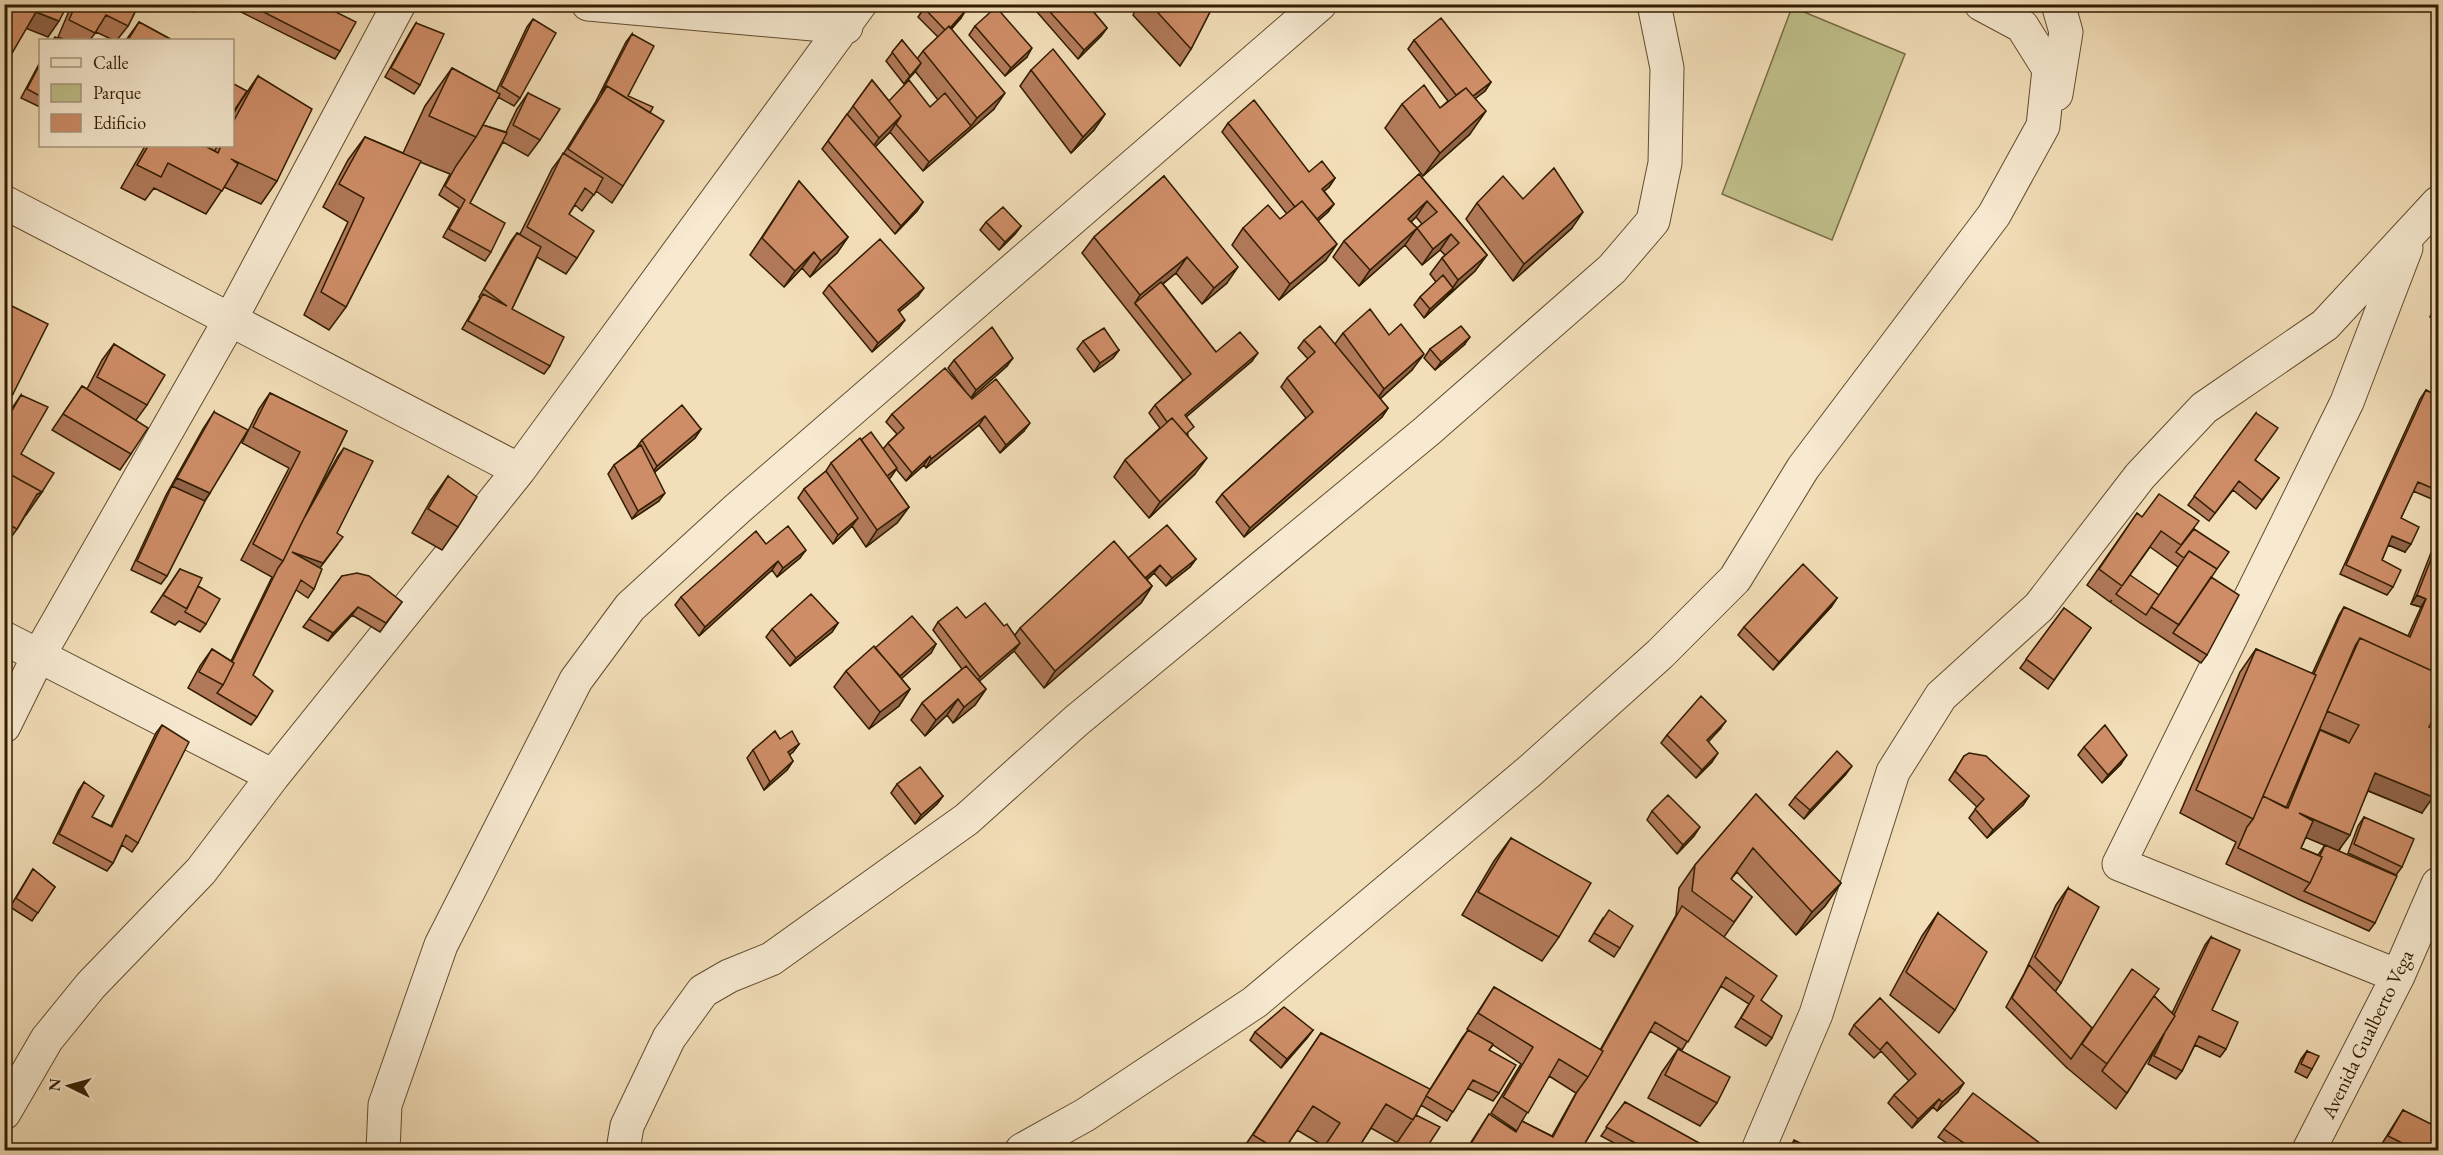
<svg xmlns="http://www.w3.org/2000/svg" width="2443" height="1155" font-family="'EB Garamond',serif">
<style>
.green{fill:#c0c08b;stroke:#796e46;stroke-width:1.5}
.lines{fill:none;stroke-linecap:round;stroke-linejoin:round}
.minor-casing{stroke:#624d2f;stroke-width:35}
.minor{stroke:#f7ead1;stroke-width:33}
.wall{fill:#b17959;stroke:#321d01;stroke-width:1.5;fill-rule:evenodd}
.shaded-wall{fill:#906348;stroke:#321d01;stroke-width:1.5}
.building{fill:#ce8d67;stroke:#321d01;stroke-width:1.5;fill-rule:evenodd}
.labels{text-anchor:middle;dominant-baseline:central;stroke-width:4.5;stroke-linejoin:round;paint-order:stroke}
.street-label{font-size:20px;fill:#321d01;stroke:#f7ead1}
</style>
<rect width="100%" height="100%" fill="#f2deb8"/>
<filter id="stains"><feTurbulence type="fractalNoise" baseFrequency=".00333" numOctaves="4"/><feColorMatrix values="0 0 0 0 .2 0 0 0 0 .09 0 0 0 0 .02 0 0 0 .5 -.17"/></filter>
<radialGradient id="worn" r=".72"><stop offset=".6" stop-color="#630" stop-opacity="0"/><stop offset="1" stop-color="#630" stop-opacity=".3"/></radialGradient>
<path class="green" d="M1792,7L1905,54L1832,240L1722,194Z"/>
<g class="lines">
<g class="minor-casing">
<path id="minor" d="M588,4L846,27
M2056,94L2066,32L2058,4
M4,202L519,470
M4,638L273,776
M4,726L39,655L230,320L399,4
M2398,976L2119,864L2347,402L2406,248
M4,1113L47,1039L91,985L201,871L273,776L519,470L860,4
M383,1150L385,1105L441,945L576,680L630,607L737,509L1320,4
M623,1150L627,1126L669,1038L703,991L729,976L771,959L967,819L1076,721L1427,431L1612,269L1653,221L1665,163L1667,68L1654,4
M1022,1150L1085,1115L1255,1002L1531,770L1660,654L1735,579L1803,468L1994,215L2043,126L2049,69L2022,26L1981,4
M1758,1150L1816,1014L1893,772L1941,696L2039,607L2140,476L2204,408L2325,325L2438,203
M2309,1150L2398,976L2438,884"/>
</g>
<use href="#minor" class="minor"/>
</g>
<path class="wall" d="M72,4H139L128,26L117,40H113L96,32L90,40H66L58,37Z
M179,4H199L194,12Z
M225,4H320L340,51L335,59Z
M927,4L961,18L951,29L994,109L923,171L890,132L875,147L923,202L917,211L895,234L822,149L872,80L889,101L930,107L938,100L915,71L904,84L886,61L902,40L917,59L923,51L938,37L918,17Z
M1030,4H1087L1107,28L1101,36L1078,59Z
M1138,4H1214L1191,49L1180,66L1133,15Z
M533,19L520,98L514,106L498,97L483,125L506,132L517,109L528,93L540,140L528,156L503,142L470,203L491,252L485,261L443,237L459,208L439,195L450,174L420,162L346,307L329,330L304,315L348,222L323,207L348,160L365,137L403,153L425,106L452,68L496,92L527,27Z
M139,22L172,40H126Z
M416,23L420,85L414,94L385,77L411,31Z
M975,26L1027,57L1005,76L969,35Z
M632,34L623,186L612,203L596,191L582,211L575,205L569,214L577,258L566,274L537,257L512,309L550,366L544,374L462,329L480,298L479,297L511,241L517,233L520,234L552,169L564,153L595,103L626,42Z
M1414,40L1491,82L1485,91L1475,98L1470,134L1423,176L1385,128L1402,104L1440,108L1448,101L1408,49Z
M40,62V107L21,98Z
M1031,70L1105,114L1094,130L1071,153L1020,86Z
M258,76L277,181L261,204L224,187L206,214L154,188L145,200L121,188L145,146H232V116L239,104Z
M1228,123L1309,172L1335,178L1329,187L1324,191L1334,204L1328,212L1318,221L1326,260L1279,300L1232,245L1243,228L1280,219L1287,214L1222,132Z
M1419,174L1487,255L1475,271L1424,318L1414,305L1420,297L1436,282L1430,274L1442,258L1445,255L1440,250L1422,265L1405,245L1359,286L1333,257L1344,241ZM1416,217L1422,224L1417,228L1411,222Z
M1164,176L1227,283L1202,304L1176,273L1163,284L1216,352L1252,361L1186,417L1188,436L1195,474L1149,518L1114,477L1125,460L1160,428L1149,413L1155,405L1183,380L1082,253L1094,237Z
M799,181L848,237L837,253L810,277L802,268L784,287L750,255Z
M1523,199L1572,228L1513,281L1466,219L1477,203Z
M986,222L1021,226L1015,234L999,250L980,230Z
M829,285L918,296L899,312V328L872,352L823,293Z
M2439,298V321L2430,317Z
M4,302L13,394L4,406Z
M1343,333L1412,370L1380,399L1388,408L1382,417L1244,537L1216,502L1222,494L1306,418L1281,387L1287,378L1308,359L1298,348L1304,340L1335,344Z
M1083,341L1119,350L1113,358L1094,372L1077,349Z
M114,344L147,405L136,420L131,454L120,470L52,430L82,386L87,389L102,360Z
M1464,345L1435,370L1424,358L1430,349Z
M954,360L1007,366L971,398L1024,431L1000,453L979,425L926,468L924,465L906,481L896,469L889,479L909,507L897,523L866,547L852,526L833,544L798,498L804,489L826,471L831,463L861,440L883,449L888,443L897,434L886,422L892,414L965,391L948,368Z
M2426,390L2439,397V502L2413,491L2401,518L2405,552L2388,545L2382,560L2393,587L2387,595L2340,574L2420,399Z
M270,393L347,431L311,504L338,456L344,448L320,568L314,589L308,598L296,590L253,675L257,717L251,725L188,688L200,666L212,649L231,661L272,577L241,560L289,468L242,443L259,409Z
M21,395V454L42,492L25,516L17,529L4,547V420Z
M214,412L210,493L205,501L167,576L161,584L131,570L166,495L203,429Z
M2256,413L2255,460L2279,478L2256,509L2233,490L2209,521L2188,505Z
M701,429L695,438L655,472L659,501L632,519L608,474L614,465L636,448L642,440Z
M448,476L458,527L442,550L412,533L431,500Z
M2137,513L2142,517L2194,529L2211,577L2207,655L2201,663L2140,623L2110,602L2112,600L2110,602L2087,585ZM2150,547L2178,567L2152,606L2130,575Z
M2439,538V707L2429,727L2422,813L2368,791L2339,851L2375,923L2369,931L2298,899L2226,864L2236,842L2180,813L2240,672L2256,649L2312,674L2339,615L2344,607L2408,636L2421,607L2411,604L2434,545ZM2319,729L2347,741L2320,730L2316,736ZM2306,837L2325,845L2318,855L2301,848Z
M766,544L800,558L777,577L772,570L699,636L675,605L681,597Z
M1128,558L1196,559L1190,567L1166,586L1154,573L1147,580L1152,586L1141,603L1044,688L1014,651L979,681L986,689L975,705L953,723L947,715L925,736L911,720L922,703L962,669L933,630L938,622L966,618L1004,626L1015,635L1020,628Z
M180,569L198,586L206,624L200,632L179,621L175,625L151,612Z
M342,576L402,602L380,632L352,615L328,641L303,627Z
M1837,598L1831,607L1773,670L1738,635L1744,627Z
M2064,608L2091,628L2048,689L2020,668Z
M838,623L832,632L790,666L766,637L772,629Z
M936,644L931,653L901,678L910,689L899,706L869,729L834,687L846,671L875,648Z
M162,725L138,843L132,852L122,845L113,863L107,871L53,843L78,791L84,782L92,817L111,826L156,733Z
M1720,729L1708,741L1712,762L1696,778L1661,743L1667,735Z
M799,744L793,752L789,755L793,761L787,770L764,790L747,758L753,750Z
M2084,747L2121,764L2102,783L2078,755Z
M1964,756L2029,796L2023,805L1987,838L1969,818L1977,807L1949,780Z
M1846,774L1804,819L1789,805L1795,797Z
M897,784L943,796L937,804L915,824L891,793Z
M1756,794L1841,883L1825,906L1796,935L1737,872L1731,879L1752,897L1724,937L1761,1000L1772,1038L1766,1046L1735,1027L1749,1004L1721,986L1682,1050L1650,1031L1581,1150H1466L1489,1114L1515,1131L1516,1130L1491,1113L1521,1064L1493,1045L1489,1050L1499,1093L1493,1101L1467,1088L1447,1121L1421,1105L1416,1115L1425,1150H1391L1396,1142L1371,1128L1357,1150H1321L1324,1146L1297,1130L1284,1150H1242L1321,1033L1429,1091L1462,1038L1468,1030L1470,1031L1467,1029L1494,987L1600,1050L1676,915L1679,888L1695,865ZM1549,1076L1576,1093L1552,1136L1522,1121Z
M1652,811L1694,836L1677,854L1647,820Z
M2364,817L2402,867L2396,875L2348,853L2358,826Z
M1511,838L1559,937L1542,961L1462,915L1494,861Z
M33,869L55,887L32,921L10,907Z
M2068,888L2061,983L2055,992L2092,1028L2154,996L2172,1013L2205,945L2211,937L2212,1010L2226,1049L2220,1057L2195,1045L2182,1071L2176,1079L2148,1064L2158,1043L2127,1093L2116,1109L2066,1067V1066V1067L2006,1007L2024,974L2056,905Z
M1938,913L1955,1010L1939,1033L1890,995L1922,936Z
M1603,918L1620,948L1614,957L1589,941Z
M1880,998L1958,1092L1937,1111L1933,1107L1912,1128L1888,1103L1894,1095L1909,1081L1881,1051L1874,1058L1849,1034L1854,1025Z
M1313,1030L1307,1038L1281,1068L1250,1040L1255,1032Z
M1678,1049L1717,1103L1700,1126L1648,1098L1662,1072Z
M2307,1051L2312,1069L2307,1078L2295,1072L2301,1059Z
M1625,1102L1709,1150H1627L1601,1136Z
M2403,1110L2439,1150H2378Z
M1944,1129L2049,1150H1957L1938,1137Z"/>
<path class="shaded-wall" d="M966,10L961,18L941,41L947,32Z
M36,12L59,21L48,37L25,28Z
M1107,28L1101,36L1078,59L1084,50Z
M1032,48L1027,57L1005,76L1011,68Z
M921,63L915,72L904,84L910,76Z
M1491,82L1485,91L1457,113L1463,104Z
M1005,93L994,109L923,171L929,162L971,126L977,118Z
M1486,111L1470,134L1423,176L1440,153Z
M1105,114L1094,130L1071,153L1083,137Z
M901,116L890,132L868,154L879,138Z
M1335,178L1329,187L1316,198L1322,189Z
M1427,201L1416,217L1397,235L1408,219Z
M923,202L917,211L895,234L901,226Z
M1334,204L1328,212L1303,234L1309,225Z
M1583,212L1572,228L1513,281L1524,264Z
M1021,226L1015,234L999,250L1005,242Z
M1417,228L1405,245L1359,286L1370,270Z
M1451,234L1440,250L1422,265L1433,249Z
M848,237L837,253L810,277L821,261Z
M1337,244L1326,260L1279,300L1290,284Z
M814,252L802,268L784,287L795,271Z
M1487,255L1475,271L1447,296L1458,280Z
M1187,257L1176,273L1136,305L1135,303L1140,295Z
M1238,267L1227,283L1202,304L1214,288Z
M924,288L918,296L892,318L898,310Z
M1453,288L1447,296L1424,318L1430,309Z
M905,320L899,328L872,352L878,343Z
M1470,337L1464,345L1435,370L1441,362Z
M1119,350L1113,358L1094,372L1100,363Z
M1258,353L1252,361L1179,423L1185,415Z
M1424,354L1412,370L1372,406L1384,389Z
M1013,358L1007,366L971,398L976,390Z
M1388,408L1382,417L1244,537L1250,528Z
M985,416L979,425L926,468L931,459Z
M1030,423L1024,431L1000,453L1006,445Z
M701,429L695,438L651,475L657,466Z
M930,456L924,465L906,481L912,473Z
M1207,458L1195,474L1149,518L1160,502Z
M897,468L891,477L874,491L880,482Z
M177,478L210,493L199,509L172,486Z
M42,492L26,515L21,517L37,494Z
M665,493L659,501L632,519L638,511Z
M909,507L897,523L866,547L877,530Z
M858,518L852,526L833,544L838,535Z
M2392,536L2411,544L2405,552L2386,544Z
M337,545L317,572L292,552Z
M806,550L800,558L777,577L783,568Z
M1196,559L1190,567L1166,586L1172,578Z
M778,561L772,570L699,636L705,627Z
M1160,565L1154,573L1132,593L1138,585Z
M1152,586L1141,603L1044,688L1055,671Z
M2417,595L2426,599L2421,607L2411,604Z
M1837,598L1831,607L1773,670L1779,662Z
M358,607L352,615L328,641L333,633Z
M838,623L832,632L790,666L796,658Z
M1020,643L1014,651L974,686L980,677Z
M936,644L931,653L886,692L892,683Z
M910,689L899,706L869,729L880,712Z
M986,689L975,705L953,723L964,707Z
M958,699L947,715L925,736L936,720Z
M1726,721L1720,729L1702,749L1707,740Z
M799,744L793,752L782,761L788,752Z
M1718,753L1712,762L1696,778L1702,770Z
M2127,755L2121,764L2102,783L2108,775Z
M793,761L787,770L764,790L770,782Z
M1852,766L1846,774L1804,819L1810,810Z
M2375,773L2433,797L2422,813L2364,789Z
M943,796L937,804L915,824L921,815Z
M2029,796L2023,805L1987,838L1993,830Z
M2299,813L2350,835L2338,851L2288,830Z
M1700,827L1694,836L1677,854L1683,845Z
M1841,883L1825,906L1796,935L1812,912Z
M1313,1030L1307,1038L1281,1068L1287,1059Z
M1964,1083L1958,1092L1937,1111L1942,1102Z
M1939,1099L1933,1107L1912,1128L1918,1119Z"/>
<path class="building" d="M4,4H68L59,21L36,12L4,67Z
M76,4H139L128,26L106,15L95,33L69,20Z
M248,4H320L356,22L340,51Z
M927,4H961L966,10L950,28L949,26L945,30L924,8Z
M1043,4H1087L1107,28L1084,50Z
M1150,4H1214L1191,49Z
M996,7L1032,48L1011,68L975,26Z
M1441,18L1491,82L1473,96L1466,88L1456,95L1414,40Z
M533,19L556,33L520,98L501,86Z
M139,22L172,40H128Z
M416,23L444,34L420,85L391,68Z
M949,26L1005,93L977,118L923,51Z
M632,34L654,46L628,96L653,107L650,113L607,86L601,94Z
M55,37L62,40H53Z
M902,40L921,63L910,76L892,52Z
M1053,49L1105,114L1083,137L1031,70Z
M40,64V96L27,89Z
M452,68L500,94L476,137L429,116Z
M258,76L312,109L277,181L231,159L238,164L222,191L168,163L161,177L137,165L148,146H205L218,153L221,146H232V124Z
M872,80L901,116L879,138L853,106Z
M909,80L930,107L945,93L971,126L929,162L896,124L901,116L889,101Z
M232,83L247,91L232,114Z
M1424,85L1440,108L1466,88L1486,111L1440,153L1402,104Z
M607,86L664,121L623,186L568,149Z
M528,93L560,109L540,140L513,125Z
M1254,100L1309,172L1322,161L1335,178L1322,189L1334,204L1317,219L1302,201L1295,207L1228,123Z
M847,114L923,202L901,226L828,141Z
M483,125L507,133L470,203L505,223L491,252L449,229L465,200L445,186L456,166L476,137Z
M365,137L421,161L346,307L321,292L364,198L339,184Z
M205,146H217L215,151Z
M563,153L603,178L594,195L585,188L569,214L594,231L577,258L527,227Z
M1554,168L1583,212L1524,264L1477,203L1503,176L1523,199Z
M1419,174L1487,255L1458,280L1442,258L1459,243L1451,234L1433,249L1417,228L1370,270L1344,241ZM1427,201L1437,212L1417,228L1408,219Z
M1164,176L1238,267L1214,288L1187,257L1140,295L1094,237Z
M799,181L848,237L821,261L814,252L795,271L762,238Z
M1302,201L1337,244L1290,284L1243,228L1268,205L1280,219Z
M1003,207L1021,226L1005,242L986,222Z
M517,233L541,247L512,309L564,337L550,366L468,321L483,294L507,306L484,289Z
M880,239L924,288L898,310L905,320L878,343L829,285Z
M1443,275L1453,288L1430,309L1420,297Z
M1161,282L1216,352L1240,332L1258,353L1185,415L1194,427L1186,434L1172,418L1167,422L1155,405L1191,374L1135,303Z
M4,302L48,324L13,394L4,389Z
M1370,309L1389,335L1401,324L1424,354L1384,389L1343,333Z
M1320,326L1388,408L1250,528L1222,494L1313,412L1287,378L1315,352L1304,340Z
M1461,326L1470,337L1441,362L1430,349Z
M992,327L1013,358L976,390L954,360Z
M1104,328L1119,350L1100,363L1083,341Z
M114,344L165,375L147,405L97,377Z
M945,368L972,399L996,379L1030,423L1006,445L985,416L931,459L930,456L912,473L888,443L904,428L892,414Z
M82,386L148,428L131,454L63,414Z
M2426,390L2439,397V491L2418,482L2401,518L2419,527L2411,544L2392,536L2382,560L2401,570L2393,587L2346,565Z
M270,393L347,431L283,561L253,544L300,452L253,427Z
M21,395L48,407L21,454L54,473L42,492L4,471V424Z
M682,405L701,429L657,466L642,440Z
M214,412L248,430L210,493L177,478Z
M2256,413L2278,428L2255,460L2279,478L2262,500L2239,481L2215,513L2194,496Z
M1172,418L1207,458L1160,502L1125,460Z
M871,432L897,468L887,476L861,440Z
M860,438L909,507L877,530L831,463Z
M641,445L665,493L638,511L614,465Z
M344,448L373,461L337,533L343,537L323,563L292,552L322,569L314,589L301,580L253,675L273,691L257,717L217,693L223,685L234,663L232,662L278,568L283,561L302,522Z
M4,471L42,492L37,494L17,529L4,522Z
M826,471L858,518L838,535L804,489Z
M448,476L477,497L458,527L428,509Z
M172,486L205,501L167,576L137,561Z
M2159,494L2199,521L2181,545L2161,531L2122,586L2099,569L2137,513L2142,517Z
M1167,525L1196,559L1172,578L1160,565L1145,578L1128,558Z
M788,526L806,550L783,568L778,561L705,627L681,597L756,531L766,544Z
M2194,529L2229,552L2217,569L2189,551L2184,558L2176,552Z
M2439,539V674L2360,638L2355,646L2286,808L2263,796L2316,675L2314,674L2344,607L2410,637L2426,599L2417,595Z
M1114,541L1152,586L1055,671L1020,628Z
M2189,551L2217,569L2179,625L2151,607Z
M1803,564L1837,598L1779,662L1744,627Z
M180,569L202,578L187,609L163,595Z
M357,573L369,576L402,602L386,623L358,607L333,633L309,619L342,576Z
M2130,575L2159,595L2146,615L2116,594Z
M2211,577L2239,595L2207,655L2173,633Z
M198,586L220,599L206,624L185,612Z
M811,594L838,623L796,658L772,629Z
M985,603L1004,626L1007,624L1020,643L980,677L938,622L957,607L966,618Z
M2064,608L2091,628L2054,680L2026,659Z
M912,616L936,644L900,676L875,648Z
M2360,638L2439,674V707L2429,727L2439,731V781L2433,797L2375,773L2350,835L2299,813L2313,821L2301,848L2322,857L2310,883L2238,848L2247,827L2253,819L2263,796L2288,808L2320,730L2349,743L2359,725L2327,711Z
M874,646L910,689L880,712L846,671Z
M212,649L234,663L223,685L199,672Z
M2256,649L2316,675L2253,819L2196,790Z
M966,666L986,689L964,707L958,699L936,720L922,703Z
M1701,696L1726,721L1707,740L1718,753L1702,770L1667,735Z
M162,725L189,742L138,843L126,835L113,863L59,834L84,782L104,796L92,817L112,827Z
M2105,725L2127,755L2108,775L2084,747Z
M775,731L780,739L792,731L799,744L788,752L793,761L770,782L753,750Z
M1837,751L1852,766L1810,810L1795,797Z
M1969,753L1986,756L2029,796L1993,830L1975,809L1984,799L1955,771L1964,756Z
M920,767L943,796L921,815L897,784Z
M1756,794L1841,883L1812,912L1753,848L1731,879L1752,897L1734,922L1692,891L1695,865Z
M1668,795L1700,827L1683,845L1652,811Z
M2364,817L2414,839L2402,867L2354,844Z
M1511,838L1591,883L1559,937L1478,892Z
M2325,845L2397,876L2375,923L2304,891L2310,883L2322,857L2320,856Z
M33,869L55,887L38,913L16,898Z
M2068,888L2099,907L2061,983L2035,957Z
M1682,906L1777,976L1761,1000L1782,1016L1772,1038L1741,1018L1754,996L1726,977L1688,1042L1655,1022L1581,1150H1514L1506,1146L1504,1150H1467L1489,1114L1516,1132L1522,1121L1553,1137L1577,1092L1588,1077L1603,1051L1601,1050Z
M1609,910L1633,926L1620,948L1594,933Z
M1938,913L1987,952L1955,1010L1906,972Z
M2211,937L2240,950L2212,1010L2238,1022L2226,1049L2199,1036L2182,1071L2154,1056L2166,1030L2175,1016L2174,1015Z
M2029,965L2092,1028L2071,1059L2012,998Z
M2132,969L2159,989L2107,1064L2082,1044Z
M1494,987L1603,1051L1588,1077L1559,1059L1528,1113L1503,1097L1533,1047L1478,1013Z
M2154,996L2175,1016L2127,1093L2102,1071Z
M1880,998L1964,1083L1942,1102L1939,1099L1918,1119L1894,1095L1916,1074L1887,1042L1880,1050L1854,1025Z
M1284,1007L1313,1030L1287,1059L1255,1032Z
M1468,1030L1493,1044L1489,1050L1516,1065L1499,1093L1473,1080L1453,1112L1426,1096Z
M1321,1033L1430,1089L1413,1120L1386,1104L1357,1150H1322L1340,1123L1313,1106L1284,1150H1278L1253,1135Z
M1678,1049L1730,1077L1717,1103L1665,1075Z
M2307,1051L2319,1056L2312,1069L2301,1064Z
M1973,1093L2049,1150H1974L1944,1129Z
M1625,1102L1710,1149L1709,1150H1648L1606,1127Z
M2403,1110L2439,1128V1150H2416L2388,1136Z
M1416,1115L1440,1127L1425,1150H1392Z
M1794,1140L1814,1150H1789Z
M2195,1147L2199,1150H2191Z"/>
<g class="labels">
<g class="street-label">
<text transform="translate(2367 1034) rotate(-64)">Avenida Gualberto Vega</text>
</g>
</g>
<rect width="2443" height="1155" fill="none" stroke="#f2deb8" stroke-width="24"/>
<rect x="6" y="6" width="2431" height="1143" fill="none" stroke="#321d01" stroke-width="3"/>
<rect x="12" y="12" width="2419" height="1131" fill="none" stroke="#321d01" stroke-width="1.5"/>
<rect x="39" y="39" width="195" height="108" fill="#f7ead1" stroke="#a8987e" stroke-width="1.5"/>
<rect x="51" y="58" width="30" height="9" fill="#f7ead1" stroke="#a8987e" stroke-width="1.5"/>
<text x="93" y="69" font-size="18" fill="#321d01">Calle</text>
<rect x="51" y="84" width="30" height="18" fill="#c0c08b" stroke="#a8987e" stroke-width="1.5"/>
<text x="93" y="99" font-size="18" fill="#321d01">Parque</text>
<rect x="51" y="114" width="30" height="18" fill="#ce8d67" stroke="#a8987e" stroke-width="1.5"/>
<text x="93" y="129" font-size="18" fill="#321d01">Edificio</text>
<g transform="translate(69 1086) rotate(275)" stroke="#f7ead1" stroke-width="4.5" paint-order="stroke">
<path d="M0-4.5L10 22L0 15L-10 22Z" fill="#321d01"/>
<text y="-9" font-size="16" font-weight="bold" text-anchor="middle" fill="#321d01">N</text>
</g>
<rect width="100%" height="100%" filter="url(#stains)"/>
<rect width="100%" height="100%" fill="url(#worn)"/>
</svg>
